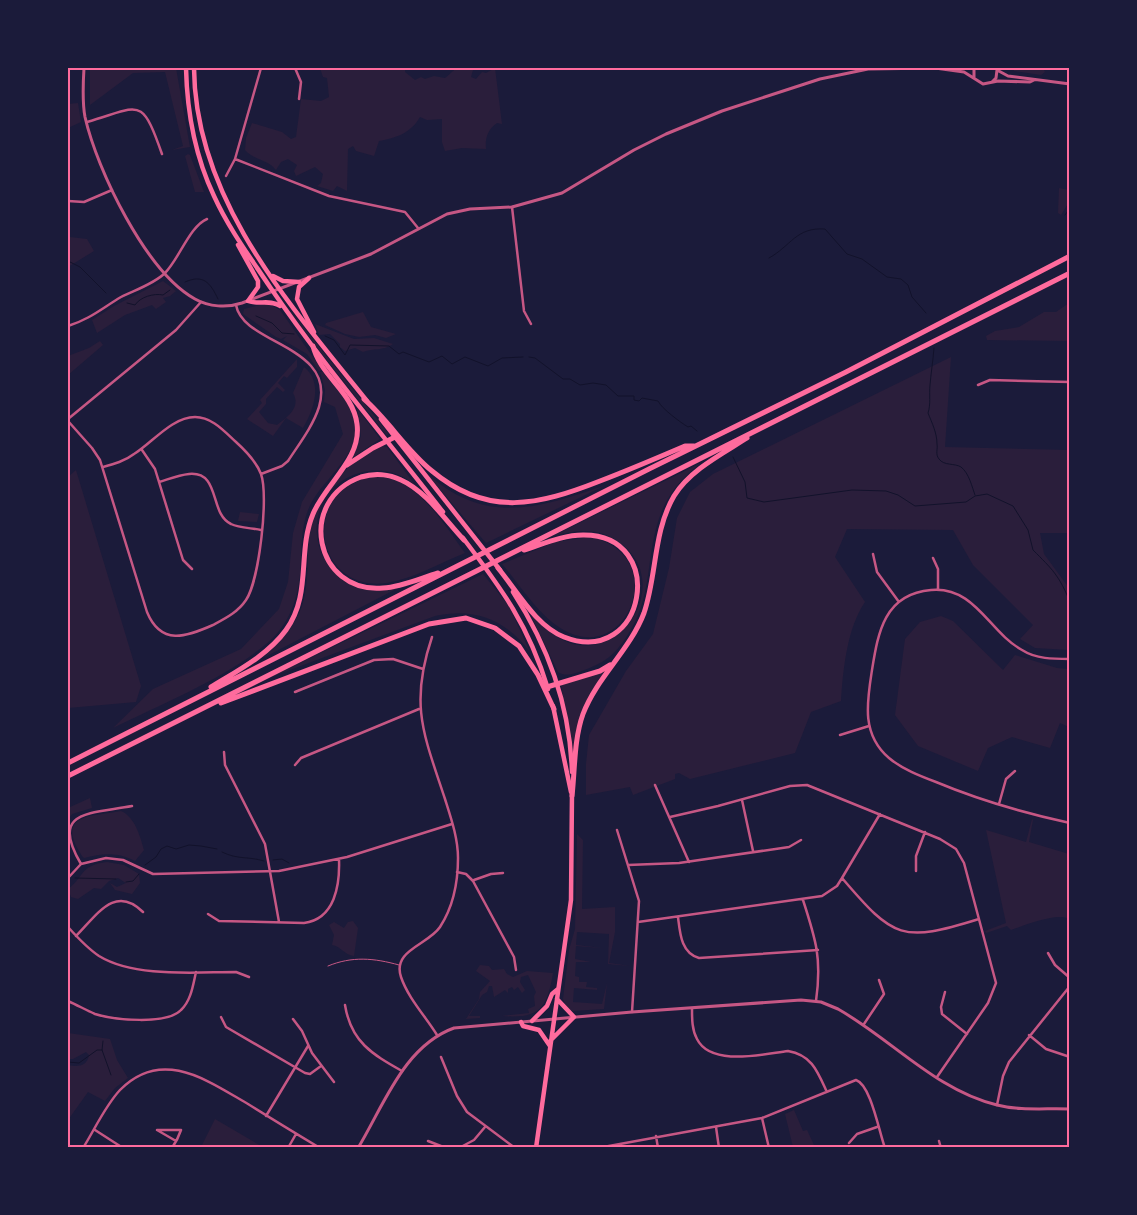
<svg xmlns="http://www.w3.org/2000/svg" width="1137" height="1215" font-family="Merriweather,serif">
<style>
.green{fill:#2a1e3b}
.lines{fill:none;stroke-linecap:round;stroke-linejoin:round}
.stream{stroke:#12122b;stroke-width:1}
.service{stroke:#c65784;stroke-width:1}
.minor{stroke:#c65784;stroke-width:2.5}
.tertiary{stroke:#c65784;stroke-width:3}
.primary{stroke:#ff6b9d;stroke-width:4.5}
.motorway{stroke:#ff6b9d;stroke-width:5}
.neatline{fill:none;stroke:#ff6b9d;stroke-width:2}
</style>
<rect width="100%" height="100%" fill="#1b1b3a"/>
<path class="green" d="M90,68H176L190,147L172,150L183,146L165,72L133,73L90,105Z
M320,68H405V72L415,80L421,77L425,79L434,76L445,78C454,71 459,61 473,70L471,77L476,79L482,72L486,73L495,68L502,124L497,123C487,130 485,139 486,149L462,148L445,151L442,142V119L427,120L420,117C411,133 396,138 379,141L374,156L356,151L353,146L348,149L347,191L337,186L333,191L317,186L321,183L323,174L315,167L296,176L294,171L297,165L288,159L281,162L276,170C269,160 254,160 245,150L246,138L252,123L282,132L291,139L296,137L301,99L321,101L329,97L327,78L323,77Z
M1013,68H1043L1045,72L1041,75L1014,71Z
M78,103L81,122L68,128V104Z
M188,154L190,155L204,192H195L185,156Z
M1059,188L1069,190V202L1061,215L1058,213Z
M68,233L70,237L87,239L94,251L68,267Z
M163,281L176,291L170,296L163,298L166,302L156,309L152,305L125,315L97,333L92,320L114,306Z
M281,299L388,433L387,436L326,359Z
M1069,303V341L987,340L986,336L995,331L1019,327L1044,312H1056Z
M260,305H271L280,310L322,370L319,371L307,354L283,340L287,336L281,339L276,337L243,314L244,309Z
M363,312L371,327L396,334L386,338L375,335L359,337L345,334L325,325L326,323Z
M315,324L354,339L374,338L393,344C383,351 374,348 363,352L355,348L345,351L340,347V344L330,334L319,335Z
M100,341L103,345L68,375V356L89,348Z
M951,357L945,447L1069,450V533H1040L1044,554L1069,588V650L1035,648L1020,639L1033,625L973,565L953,530L847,529L835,557L865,602C847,628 843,670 841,701L811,712L795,753L690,779L679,773L675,774V779L633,795L630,787L586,795V764L589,735L626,671L653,634L669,568L677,518L690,492L713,474Z
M297,359V367L287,378L284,376L278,383L285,390L283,392L277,387L266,399V404L259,412L268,423L277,425C289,416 301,407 293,393L304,367C324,383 313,411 303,428L286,418L273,436L247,419L262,403L260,400Z
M320,372H323C331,384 343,395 350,408C373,450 321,476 308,510C297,538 305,571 295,600C290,617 280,633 266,644C224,679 163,703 113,728L153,689L241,649L279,609L288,582L293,533L302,502L343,434L335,407L324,402L325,390Z
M357,408L380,439L352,458L361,436Z
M383,446L387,447L415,485C402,474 386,469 369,471C290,482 301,604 398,588L263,658C279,643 295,626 302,606C310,581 306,555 310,529C315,497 352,456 383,446Z
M701,463C684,476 669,492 661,513C644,557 655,596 625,639C614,655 605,662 587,669C578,672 567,678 558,672L526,605C592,705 682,595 624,546C602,527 579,529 553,536Z
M76,470L141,686L136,702L68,708V477Z
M425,472C485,526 537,509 606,485L486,543Z
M377,476C418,479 443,523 465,553C440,563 413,579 386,583C314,593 297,487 377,476Z
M240,512L259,514L257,522L238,521Z
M590,537C673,555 627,668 562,629C538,615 520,585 502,564L555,542Z
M483,574L509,606L530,652C506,620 475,607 435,616L271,677Z
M941,616L953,621L1003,670L1015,655L1057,668L1069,669V727L1060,723L1050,748L1012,737L988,748L978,771L918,746L895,715L905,639L920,622Z
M607,671L593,689L574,752L561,685Z
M90,798L92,808L72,814L68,820V808Z
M121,811C135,817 140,836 144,850L135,861C118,852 103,853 84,858L82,856C55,814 89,817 121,811Z
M1032,819L1033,820L1029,842L1069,854V919C1057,912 1025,925 1011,930L1007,926L986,933L985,931L1006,923L986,830L1026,842Z
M577,834L583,840L582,909L615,907V932L609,963L630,966L608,964L609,934L577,932L576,945L602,948L576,946L575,959L591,962H576L575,976L579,977V982H587L586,987L597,988V990L574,988L573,1002L602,1004L607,983L604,1009L573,1011L567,1009L563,999L569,950L575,929Z
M107,862L124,865L139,874L140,883L132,894L115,890L110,883L117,887L126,883L118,878L109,881L101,889L94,888L78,899L71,897L68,889C84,878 79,865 107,862Z
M353,921L358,928L354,956C344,955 341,946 332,945L334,935L329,925L334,922L344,928L348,922Z
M480,965L489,966L492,970L504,969L507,974L513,977L527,971L553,973C547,1008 540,1019 502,1016L529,1013L528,1009L535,1006L534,996L536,992L528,975L521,977L520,982L525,990L522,993L518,987L514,990L512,987L508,989V993L505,990L494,997L492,986H489L487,992L482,995L469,1016H480V1018L466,1019L479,999L480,992L490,981L476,971Z
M68,1033L110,1039L117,1060L128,1078L115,1088L105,1101L88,1092L68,1120V1065C77,1067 87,1067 89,1055L86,1052L73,1059H68Z
M794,1110L803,1131L807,1130L815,1147H793L785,1114Z
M215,1119L261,1146L201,1147Z"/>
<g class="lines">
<path class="stream" d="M1065,215L1070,208
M769,258C791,246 796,227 825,229L847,254L862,259L887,277L901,279L908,285L912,297L926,313
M68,261L80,267L106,293
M185,282C203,274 210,282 218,299
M127,303L135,305C140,297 154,293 163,295L170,290
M256,316L272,323L282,333L294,334
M325,336L334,340L345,355L350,345L389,346L399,354L403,352L429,362L442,356L452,364L465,357L488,366L502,358L523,357
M934,348C933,361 931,373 930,385C929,395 931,404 928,413C932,423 937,433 937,444C938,449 935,454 939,459C944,466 955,463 961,467C969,473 972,487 975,495
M529,357L535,358L563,379H570L580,385L593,383L606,385L618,396H634V400L639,401L642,398L658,401C662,409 680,422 688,427L691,426L697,431
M733,457L745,482L747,498L764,502L852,490L886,491L898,495L915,506L966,502L975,496L987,494L1013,506L1028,530L1033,550C1052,569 1059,575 1070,602
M222,852C238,860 248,856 264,861
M273,860L282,859L289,863
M145,865L156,857L161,849L167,846L176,849L189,845L201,846L217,849
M75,878L116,879
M126,882L133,881L139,874
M103,1041L102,1050L111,1075
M68,1062L79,1063L97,1050H102"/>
<path class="service" d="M328,966C352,956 374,958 399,965"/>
<path class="minor" d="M261,68L235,159L329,196L405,212L418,228
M295,68L301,82L299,99
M87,122C140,107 141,94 162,154
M226,176L235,159
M68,201L84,202L112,190
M512,207L524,311L531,324
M236,305C243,345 337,345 319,407C313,426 299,444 288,461L282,466L261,474
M68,326C90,319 101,309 121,297C135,290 154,284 165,273C179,259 190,226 207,219
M978,385L990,380L1070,382
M68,419L176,330L201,302
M68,421L92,448L100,460L147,612C161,646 186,637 213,625C226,618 238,612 246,600C259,581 269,496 261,474C256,461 246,451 236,442C224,431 212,417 195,417C172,417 152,443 134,454C125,461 114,464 103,467
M142,450L155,469L183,560L192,569
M159,482C169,479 179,475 189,474C221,471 209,514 231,524C239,528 252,528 261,530
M873,554L877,572L899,602
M933,558L938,569V590
M432,637C409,705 424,735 445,799C451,818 458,838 458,858C458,883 453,907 440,927C428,945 392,950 401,977C408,998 426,1017 437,1035
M1070,659C1053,659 1036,659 1022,650C989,632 975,586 931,590C884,594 878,633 872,670C867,702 861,734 889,758C902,769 920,776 936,782C979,800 1024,813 1070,823
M295,692L374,660L393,659L423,669
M840,735L869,726
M224,752L225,765L265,844L279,922
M295,765L301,758L419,709
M655,785L689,862
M742,800L753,851
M999,804L1006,779L1015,771
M670,817L718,806L790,786L807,785L940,839L956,849L964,863L996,983L988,1003L937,1077
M617,830L639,901L632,1012
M81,864C49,810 90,814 132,806
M628,865L679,863L789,847L801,840
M916,871V856L925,832
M457,872L466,874L473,881L514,957L516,970
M68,878L81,864L106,858L123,860L153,874L279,871L347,857L452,824
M842,878C894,939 902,943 979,919
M474,880L491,874L503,873
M803,900C816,940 822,959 816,1001
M208,914L219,921L304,923C335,919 340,885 339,859
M678,917C680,933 681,953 699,958L818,950
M638,922L822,896L837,886L842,878L880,814
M68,927C77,937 87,948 99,956C135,978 195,972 236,972L249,977
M76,936C97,915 115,884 143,912
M1048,953L1055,965L1070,978
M945,992L941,1007L942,1014L967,1034
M68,1001C77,1005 86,1010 95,1014C114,1020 167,1025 181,1010C191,1001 193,985 196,972
M345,1005C351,1042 372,1054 402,1071
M692,1009C692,1019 692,1030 697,1039C711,1067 763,1054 788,1051C811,1055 817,1070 826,1090
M221,1017L226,1027L305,1073L310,1074L321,1066
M293,1019L302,1031L312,1053L334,1082
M864,1024L884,994L879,980
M1029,1035L1046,1049L1070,1057
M441,1057L457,1096L467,1112L515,1148
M997,1105L1003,1076L1009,1062L1070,986
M266,1116L308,1046
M762,1118L769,1148
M716,1127L719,1148
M95,1130L123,1148
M656,1136L658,1148
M428,1141L446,1148
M939,1141L941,1148
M849,1143L857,1134L877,1127
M83,1148C95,1129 105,1106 120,1090C162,1047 208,1081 248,1104C272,1119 295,1133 320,1148
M172,1148C176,1142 179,1136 181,1130H157L176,1141
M288,1148L296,1134
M459,1148L474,1140L485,1127
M598,1148L762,1118L856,1080C871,1085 879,1132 885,1148"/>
<path class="tertiary" d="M84,68C83,84 82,101 85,117C97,170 146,272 195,299C209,307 227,308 242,303L371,254L447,214L470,209L512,207L562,193L634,150L666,134L722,111L820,79L868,69L935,68L964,72L983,84L998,81L1030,82L1034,80
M974,68V77
M997,70L1008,76L1070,84
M992,82L996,78L997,70
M358,1148C384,1105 404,1046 454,1028L632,1012L801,1000L821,1002L838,1009C891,1039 937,1091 997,1105C1020,1111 1046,1108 1070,1109"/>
<path class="primary" d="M186,68C187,111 195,156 214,196C229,229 250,257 270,287C323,365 385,437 443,512
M194,68C195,199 289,304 367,401
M238,245L258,281V287L248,301C259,305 270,299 280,306
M273,276L283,281L299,282
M309,278L299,287L297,299L314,332
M381,419L500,570
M463,538C502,589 529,626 548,689
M513,592C548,646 570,707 572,772
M553,706L571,792
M532,1021L547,1006L552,994L558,989
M521,1022L523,1026L539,1030L550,1046
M551,1040L574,1017L557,999
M536,1148L571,900L572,792"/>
<path class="motorway" d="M364,399C389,421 406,450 432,471C488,518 539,505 600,481C629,470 657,458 685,446H694
M347,465L373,448L395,437
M498,568C517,591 536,626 564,637C646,669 669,534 583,535C563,535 543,544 524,550
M438,573C421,578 402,587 383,588C315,594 296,500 361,477C374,473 389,474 401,480C426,491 446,521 464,540
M211,687C237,671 268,655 286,630C312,594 297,552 313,514C325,484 362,459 357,424C353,392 320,376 313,346
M547,687L600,671L610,665
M221,703L429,624L466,618L495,628L519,646L538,675L554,709
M68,763L649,469L846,372L1070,256
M68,776L1070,273
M572,796C575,769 574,739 583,714C597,677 630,650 644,613C657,575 653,532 674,496C690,470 722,454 747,438"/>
</g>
<rect width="1137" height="1215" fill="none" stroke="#1b1b3a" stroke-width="138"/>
<rect x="69" y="69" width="999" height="1077" class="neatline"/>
</svg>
